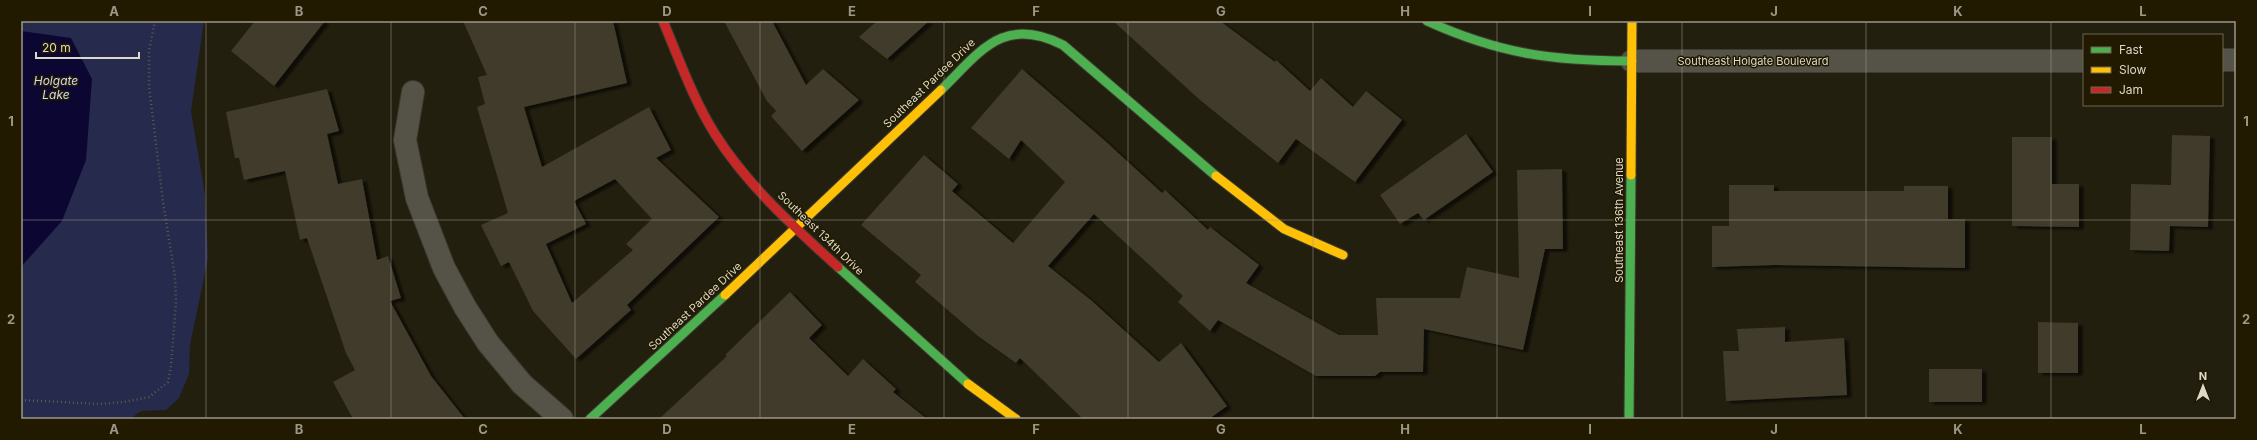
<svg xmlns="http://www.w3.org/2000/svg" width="2257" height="440" font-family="Inter,sans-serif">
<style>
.green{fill:#262a4d}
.water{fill:#0c0633}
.building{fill:#403b29;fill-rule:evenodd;filter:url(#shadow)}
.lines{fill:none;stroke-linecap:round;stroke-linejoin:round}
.street-casing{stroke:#3e3b30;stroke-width:24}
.fast-casing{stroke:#3e3b30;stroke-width:11}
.slow-casing{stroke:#3e3b30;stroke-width:11}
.jam-casing{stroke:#3e3b30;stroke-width:11}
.path{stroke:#5d5a50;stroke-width:2.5;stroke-dasharray:1 3;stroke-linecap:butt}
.street{stroke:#555348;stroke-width:22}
.fast{stroke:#4caf50;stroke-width:9}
.slow{stroke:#ffc107;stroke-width:9}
.jam{stroke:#c62828;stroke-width:9}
.grid{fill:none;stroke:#9c9888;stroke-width:1;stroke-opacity:0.55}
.labels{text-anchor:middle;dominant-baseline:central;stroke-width:3;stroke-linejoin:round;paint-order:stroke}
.street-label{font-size:11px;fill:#ddd9c9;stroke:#211a00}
.water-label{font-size:12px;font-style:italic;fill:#cfd6fa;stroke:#211a00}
.neatline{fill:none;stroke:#9c9888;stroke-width:1.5}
.grid-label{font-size:13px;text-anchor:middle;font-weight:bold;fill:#9c9888}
</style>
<defs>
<filter id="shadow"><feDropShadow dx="4.5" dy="2.5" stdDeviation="1" flood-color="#0009"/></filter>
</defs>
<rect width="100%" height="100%" fill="#221f0f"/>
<path class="green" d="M21,21H204L191,111L205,195L208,258L190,345L189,374L179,398L166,410L141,411L130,419H21Z"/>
<path class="water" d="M21,31L71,38L92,79L86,160L62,221L21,267Z"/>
<path class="building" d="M255,21H325L274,86L231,51Z
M463,21H613L627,83L524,107L542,167L649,107L671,150L656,158L719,217L627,305L631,310L576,359L533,311L509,262L501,266L481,225L508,213L477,107L485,104L478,77L487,75ZM615,179L652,219L626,244L633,250L572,303L546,244L586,224L574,201Z
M724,21H772L806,85L823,69L859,100L802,151L771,116L776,111L767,101Z
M877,21H929L887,59L859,37Z
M1113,21H1220L1275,62L1276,60L1310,91L1321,78L1353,107L1366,91L1402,120L1355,182L1296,139L1278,163L1200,100Z
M1022,69L1103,139L1162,193L1165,190L1208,230L1210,227L1259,265L1246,283L1339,335H1378L1376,298H1460L1467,267L1519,278L1517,170L1562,169L1563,249H1545L1523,350L1424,329L1423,372H1380L1375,376H1316L1218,320L1210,331L1178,302L1183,296L1094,214L1048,266L1092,301L1159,362L1181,343L1227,406L1209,419H1083L1020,358L1016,363L978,336L915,282L921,275L861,225L924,155L958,184L952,191L1013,243L1065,182L1021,140L1009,159L971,128Z
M327,89L339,131L327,134L338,184L362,179L377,260L388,256L401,298L390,301L431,376L465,419H353L333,382L355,370L346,353L307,238L300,240L285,171L244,180L239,158H235L226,112Z
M1466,134L1493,172L1424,220L1418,213L1400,224L1380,195Z
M2172,135L2210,136L2208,227L2170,226L2169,251L2130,250L2131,184L2171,185Z
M2012,137H2052V184H2079V227L2012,226Z
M1729,185H1774V191H1904V186H1948V219H1965V268L1775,265L1712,267V226H1729Z
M790,292L822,325L809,338L848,376L863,359L896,389L893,392L927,419H659L727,356L725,355Z
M2038,322L2078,323V373H2038Z
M1785,327V342L1844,338L1847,395L1726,401L1723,351H1739L1737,329Z
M1929,369H1982V402H1929Z"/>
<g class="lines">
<g class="street-casing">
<path id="street" d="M2222,60H2236
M1632,61H2084
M413,92L405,140L417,198L444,268L465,307L488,343L522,384L562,419"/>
</g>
<g class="fast-casing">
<path id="fast" d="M1427,21C1500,54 1552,61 1632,61
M941,90C981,51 1003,15 1063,45L1216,176
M838,267L968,384
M590,419L725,295
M1629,419L1631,175"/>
</g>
<g class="slow-casing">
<path id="slow" d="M1631,175L1632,21
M1216,176L1284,229L1343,255
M725,295L941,90
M968,384L1016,419"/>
</g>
<g class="jam-casing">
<path id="jam" d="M663,21C679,59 693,99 715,134C747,185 794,227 838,267"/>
</g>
<path class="path" d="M21,400L100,404L124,402L149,397L168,382L171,366L176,302L175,277L163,202L149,86V51L155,21"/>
<use href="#street" class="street"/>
<use href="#fast" class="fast"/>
<use href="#slow" class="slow"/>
<use href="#jam" class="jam"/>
</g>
<path class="grid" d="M206,21V419M391,21V419M575,21V419M760,21V419M944,21V419M1128,21V419M1313,21V419M1497,21V419M1682,21V419M1866,21V419M2051,21V419M21,220H2236"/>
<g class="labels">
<g class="street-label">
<text x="1753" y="61">Southeast Holgate Boulevard</text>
<text transform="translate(929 83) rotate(-44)">Southeast Pardee Drive</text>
<text transform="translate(1619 220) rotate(-90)">Southeast 136th Avenue</text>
<text transform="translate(821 233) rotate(44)">Southeast 134th Drive</text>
<text transform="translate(695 306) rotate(-43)">Southeast Pardee Drive</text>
</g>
<g class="water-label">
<text x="56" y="80">Holgate<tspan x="56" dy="14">Lake</tspan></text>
</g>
</g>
<rect width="2257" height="440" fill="none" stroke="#211a00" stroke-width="44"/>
<rect x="2083" y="34" width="140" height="72" fill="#211a00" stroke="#6c6650"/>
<rect x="2091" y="47" width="20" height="6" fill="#4caf50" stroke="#6c6650"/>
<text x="2119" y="54" font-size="12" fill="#ddd9c9">Fast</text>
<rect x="2091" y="67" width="20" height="6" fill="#ffc107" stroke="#6c6650"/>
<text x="2119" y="74" font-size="12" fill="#ddd9c9">Slow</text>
<rect x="2091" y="87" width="20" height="6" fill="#c62828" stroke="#6c6650"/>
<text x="2119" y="94" font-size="12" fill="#ddd9c9">Jam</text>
<g transform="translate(2203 386)" stroke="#211a00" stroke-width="3" paint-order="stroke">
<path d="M0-3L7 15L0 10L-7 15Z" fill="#ddd9c9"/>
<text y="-6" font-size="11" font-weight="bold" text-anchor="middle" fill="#ddd9c9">N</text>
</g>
<path d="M36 52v6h103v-6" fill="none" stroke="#ddd9c9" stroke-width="2"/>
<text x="42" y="52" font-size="12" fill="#ddd9c9" stroke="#211a00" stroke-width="3" paint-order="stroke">20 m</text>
<rect x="22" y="22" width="2213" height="396" class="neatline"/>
<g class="grid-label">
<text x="114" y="16">A</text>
<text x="299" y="16">B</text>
<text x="483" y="16">C</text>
<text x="667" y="16">D</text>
<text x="852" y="16">E</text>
<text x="1036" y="16">F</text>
<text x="1221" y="16">G</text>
<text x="1405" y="16">H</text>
<text x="1590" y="16">I</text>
<text x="1774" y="16">J</text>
<text x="1958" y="16">K</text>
<text x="2143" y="16">L</text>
<text x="11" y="126">1</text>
<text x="2246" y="126">1</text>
<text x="11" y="324">2</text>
<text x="2246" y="324">2</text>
<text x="114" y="434">A</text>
<text x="299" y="434">B</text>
<text x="483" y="434">C</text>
<text x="667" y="434">D</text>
<text x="852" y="434">E</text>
<text x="1036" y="434">F</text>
<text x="1221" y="434">G</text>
<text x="1405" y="434">H</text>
<text x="1590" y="434">I</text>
<text x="1774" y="434">J</text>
<text x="1958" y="434">K</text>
<text x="2143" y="434">L</text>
</g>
</svg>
